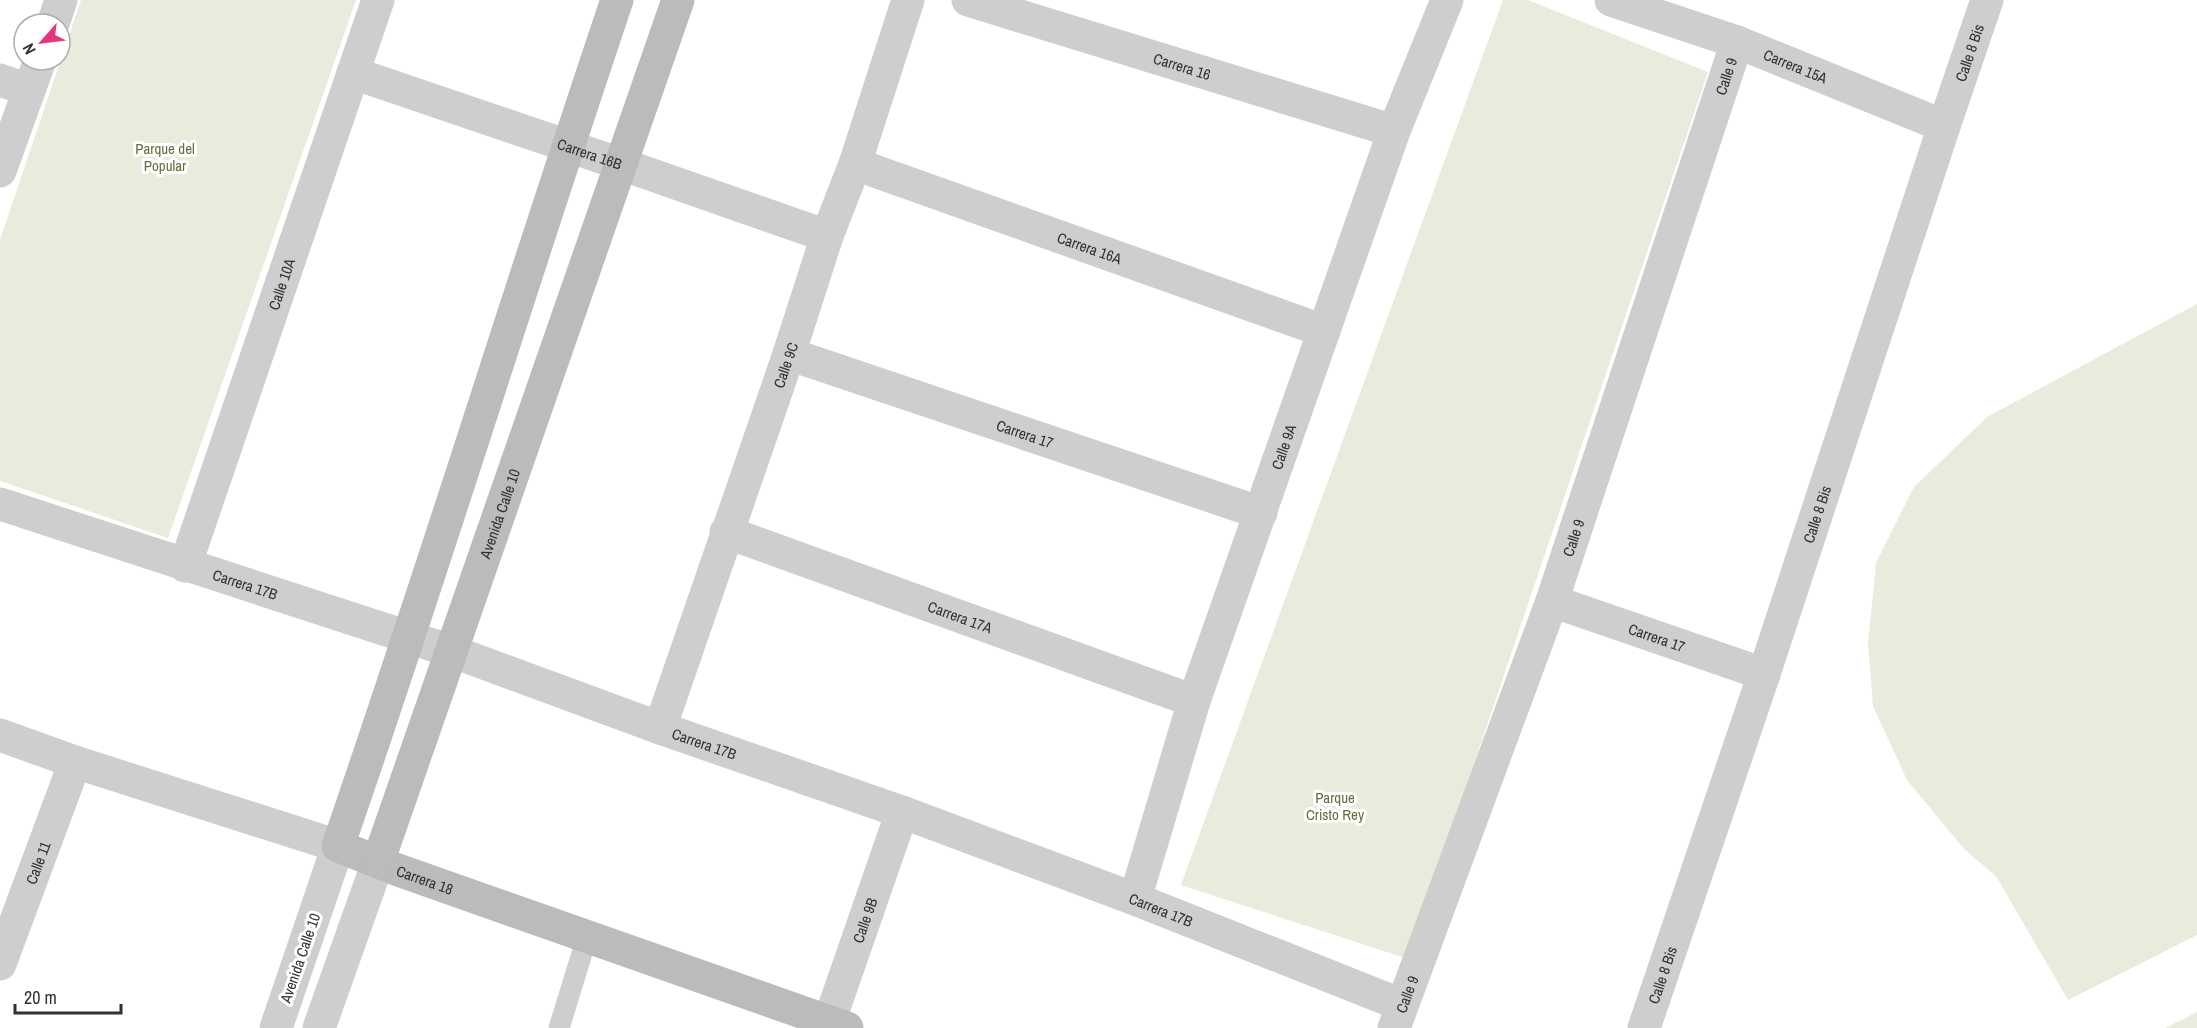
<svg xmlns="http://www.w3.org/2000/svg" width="2197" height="1028" font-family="'Archivo Narrow',sans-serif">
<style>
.green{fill:#e9ebdd}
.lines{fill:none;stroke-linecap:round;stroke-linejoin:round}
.service{stroke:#cecece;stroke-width:21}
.minor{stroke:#cecece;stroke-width:33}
.secondary{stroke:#bbb;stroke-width:33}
.labels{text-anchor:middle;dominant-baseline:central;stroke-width:6;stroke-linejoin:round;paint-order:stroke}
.street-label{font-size:15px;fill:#313131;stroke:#fff}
.park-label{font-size:15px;fill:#646d3e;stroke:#fff}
</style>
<rect width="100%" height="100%" fill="#fff"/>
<path class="green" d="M81,0H356L168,538L0,481V240Z
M1503,0H1528L1708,72L1408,959L1181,885Z
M2197,304V935L2068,1000L1996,876L1965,850L1907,780L1873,706L1868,644L1876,563L1914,487L1987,417Z
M2197,1012V1028H2165Z"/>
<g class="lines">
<path class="service" d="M559,1028L587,937"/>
<g class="minor">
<path id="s1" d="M968,0L1394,131"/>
<path id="s2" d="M1611,0L1737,42L1944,126"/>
<path d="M53,24L61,0"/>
<path id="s3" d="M353,73L621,164L827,236"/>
<path d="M0,80L29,90"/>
<path id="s4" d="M855,164L1324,331"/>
<path d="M0,171L40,60"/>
<path id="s5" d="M789,354L1261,513"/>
<path id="s6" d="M0,504L451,651L660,728L902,812L1135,899L1402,1005"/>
<path id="s7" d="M726,532L1194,701"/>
<path id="s8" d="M185,566L378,0"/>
<path id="s9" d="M1552,601L1764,674"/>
<path id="s10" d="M660,728L789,354L827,236L855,164L908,0"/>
<path d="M0,735L75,762L338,846L276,1028"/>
<path id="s11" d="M1135,899L1194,701L1394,131L1447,0"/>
<path id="s12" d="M0,964L75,762"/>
<path d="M319,1028L378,862"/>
<path id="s13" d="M827,1028L902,812"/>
<path id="s14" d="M1394,1028L1552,601L1737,42"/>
<path id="s15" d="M1644,1028L1764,674L1944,126L1987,0"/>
</g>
<g class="secondary">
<path id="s16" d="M617,0C522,281 435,566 338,846L398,870L847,1028"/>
<path id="s17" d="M378,862L678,0"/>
</g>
</g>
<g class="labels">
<g class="street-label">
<text stroke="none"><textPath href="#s15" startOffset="1028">Calle 8 Bis</textPath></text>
<text stroke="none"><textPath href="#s2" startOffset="196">Carrera 15A</textPath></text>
<text stroke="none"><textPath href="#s1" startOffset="224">Carrera 16</textPath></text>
<text stroke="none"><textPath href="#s14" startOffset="1008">Calle 9</textPath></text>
<text stroke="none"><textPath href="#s3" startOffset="250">Carrera 16B</textPath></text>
<text stroke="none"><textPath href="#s4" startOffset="249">Carrera 16A</textPath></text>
<text stroke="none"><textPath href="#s8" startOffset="298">Calle 10A</textPath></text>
<text stroke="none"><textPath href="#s10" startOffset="384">Calle 9C</textPath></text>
<text stroke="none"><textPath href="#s5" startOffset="249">Carrera 17</textPath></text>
<text stroke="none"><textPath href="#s11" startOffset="476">Calle 9A</textPath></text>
<text stroke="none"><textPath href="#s17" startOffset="369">Avenida Calle 10</textPath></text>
<text stroke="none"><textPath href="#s15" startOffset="542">Calle 8 Bis</textPath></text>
<text stroke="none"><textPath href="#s14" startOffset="522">Calle 9</textPath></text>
<text stroke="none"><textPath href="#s6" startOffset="258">Carrera 17B</textPath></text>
<text stroke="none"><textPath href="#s7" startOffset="249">Carrera 17A</textPath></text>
<text stroke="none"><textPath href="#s9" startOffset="111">Carrera 17</textPath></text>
<text stroke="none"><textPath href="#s6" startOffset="744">Carrera 17B</textPath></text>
<text stroke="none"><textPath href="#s12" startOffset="108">Calle 11</textPath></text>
<text stroke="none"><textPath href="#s16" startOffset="984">Carrera 18</textPath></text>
<text stroke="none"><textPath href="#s6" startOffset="1230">Carrera 17B</textPath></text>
<text stroke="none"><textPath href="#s13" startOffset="114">Calle 9B</textPath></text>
<text transform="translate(300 958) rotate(-71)">Avenida Calle 10</text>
<text stroke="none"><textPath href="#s15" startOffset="56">Calle 8 Bis</textPath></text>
<text stroke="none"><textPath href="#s14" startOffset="36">Calle 9</textPath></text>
</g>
<g class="park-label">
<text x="165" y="148">Parque del<tspan x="165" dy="17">Popular</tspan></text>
<text x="1335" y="797">Parque<tspan x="1335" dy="17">Cristo Rey</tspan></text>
</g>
</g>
<g transform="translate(42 42) rotate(242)"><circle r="28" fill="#ffffff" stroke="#adadad" stroke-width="1.5"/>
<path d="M0-4.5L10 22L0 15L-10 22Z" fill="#e5367d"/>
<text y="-9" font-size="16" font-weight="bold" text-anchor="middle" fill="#313131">N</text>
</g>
<path d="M15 1004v9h106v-9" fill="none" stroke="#313131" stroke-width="3"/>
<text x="24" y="1004" font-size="18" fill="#313131" stroke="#ffffff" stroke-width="4.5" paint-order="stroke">20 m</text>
</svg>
